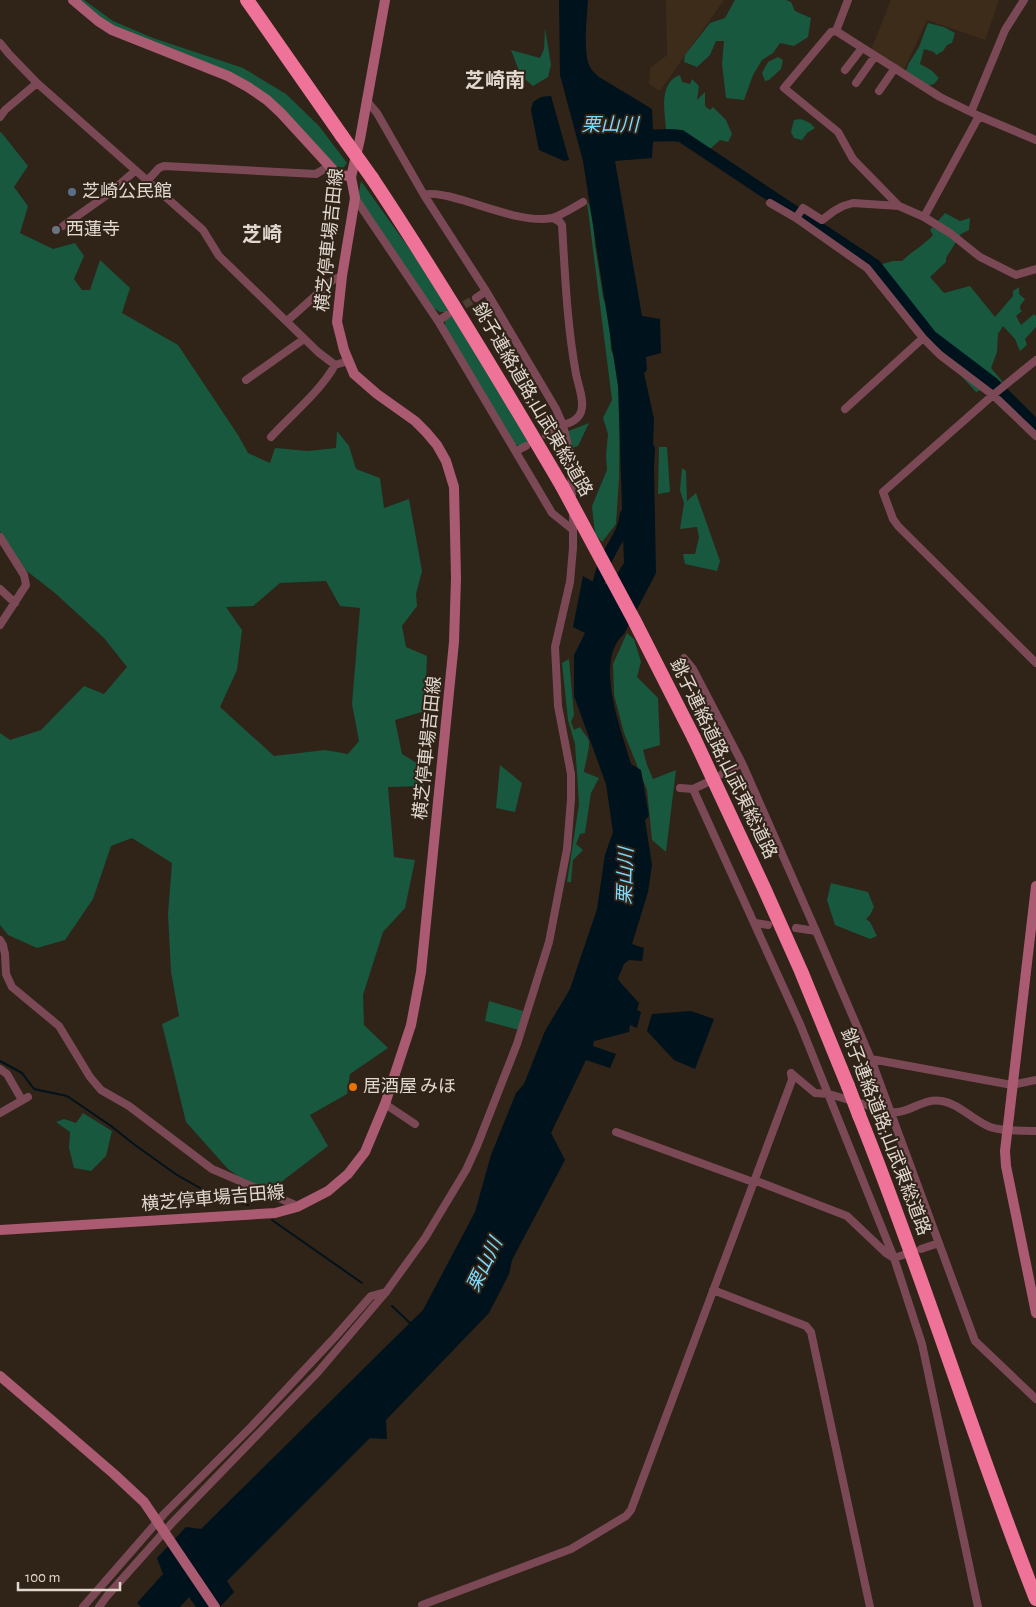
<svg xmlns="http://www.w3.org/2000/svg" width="1036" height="1607" font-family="'Alegreya Sans','Noto Sans JP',sans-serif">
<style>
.built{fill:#3e2c1a}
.forest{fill:#17583f;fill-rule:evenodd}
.water{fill:#00121c}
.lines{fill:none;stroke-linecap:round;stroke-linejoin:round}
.stream{stroke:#00121c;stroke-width:2}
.river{stroke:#00121c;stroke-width:12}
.street-tunnel{stroke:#4b3e33;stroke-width:8;stroke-dasharray:8 4;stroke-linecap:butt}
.street{stroke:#7b4956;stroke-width:8}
.secondary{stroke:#aa5a71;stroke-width:10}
.highway{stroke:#ef7298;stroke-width:14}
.secondary-bridge{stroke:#aa5a71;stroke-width:10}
.highway-bridge{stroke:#ef7298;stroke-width:14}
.service-dot{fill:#5c6f8a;stroke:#302317;stroke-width:2}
.worship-dot{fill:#6b7280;stroke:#302317;stroke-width:2}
.food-dot{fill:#e8710a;stroke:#302317;stroke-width:2}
.labels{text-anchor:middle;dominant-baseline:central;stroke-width:4;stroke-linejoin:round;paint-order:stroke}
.poi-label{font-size:18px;fill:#e1d8d0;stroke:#302317;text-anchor:start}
.street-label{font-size:18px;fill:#e1d8d0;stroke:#302317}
.water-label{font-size:19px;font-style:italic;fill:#7cd9fd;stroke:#302317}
.quarter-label{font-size:20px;font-weight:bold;fill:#e1d8d0;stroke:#302317}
</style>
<rect width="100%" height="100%" fill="#302317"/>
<path class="built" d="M666,0H724L660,91L649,84L650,68L667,55Z
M891,0H999L985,40L927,20L904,70L871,50Z"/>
<path class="forest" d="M79,0H84L113,21L153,38L243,68L286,94L319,126L347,163L343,168L334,165L266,94L117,28L94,13Z
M735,0H786L791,2L795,11L811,18L808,37L794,46L780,43L773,53L762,60L753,75L744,100L726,98L722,64L724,41H716L710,55L697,67L684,62L685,55L710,23L725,18Z
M928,23L944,27L955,33L952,43L947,45L943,51L936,55L934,52L924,49L920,64L931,70L939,78L934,84L927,86L903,78L909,63L919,47Z
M545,28L551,65L548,77L533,86L521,76L511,50L540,58L544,49Z
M778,57L783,60L781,69L769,80L765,81L762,73L768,62Z
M680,75L682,82L690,84L692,79L699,86L697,100L705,92V106L710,110L713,107L726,120L732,134L728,142L720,140L709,150L684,135L666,131C665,112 658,83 680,75Z
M801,119L810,123L815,128L807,133L802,140L794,138L791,132L794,120Z
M1,132L28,166L14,187L28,206L20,233L53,249L75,243L84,256L74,279L82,290H90L100,260L130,288L122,313L178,345L238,435L248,453L270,463L275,448L308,451L336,448L337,431L349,446L356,469L380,478L384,508L409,499L422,571L416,594L417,606L402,626L406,647L427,656L425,711L395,720L402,754L423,767L424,786L388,787L394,857L415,860L405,908L383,932L363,995L364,1025L388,1048L350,1074L347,1094L310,1115L328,1146L276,1186L255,1188L228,1169L186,1122L162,1024L179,1016L171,972L168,914L172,863L132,838L111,846L93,899L65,940L37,948L8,935L0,925V733L10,740L41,730L84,686L104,694L127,667L104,638L55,593L19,565L0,531V133ZM326,581L340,606L360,608L352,704L359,741L348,754L325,750L274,756L220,707L237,670L242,630L226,607L253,606L280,583Z
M361,181L434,283L450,309L446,312H440L432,307L358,197Z
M587,202L589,204L593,221L595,245L603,297L609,314L611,350L619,368L620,400L619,479L616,524L602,542L595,534L592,506L607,470L606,455L608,434L603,418L612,400Z
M945,213L960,221L970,218L969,230L961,234L946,258V262L930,277L944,293L970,286L995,317L1013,296V291L1019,287V294L1025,299L1020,306V309L1022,311L1016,316L1021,325L1034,314L1036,316V327L1025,339L1027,345L1020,351L1015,339L1003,326L998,334L997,352L991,368L1003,382L976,392L926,338L893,286L882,264L893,261H902C912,251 923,246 933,235L930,230Z
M452,315L529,441L521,446L514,444L445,328V321Z
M589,423L578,446L572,448L566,432Z
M659,447H667L670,492L658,494Z
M682,468L686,471L687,501L696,493L720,561L717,571L685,564L683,554H695L699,537L697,527L680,529L684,503L680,490Z
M627,633L634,639L641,662L637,677L658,698L660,745L643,750L647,765L653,779L676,770L666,852L652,840L647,790L624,733L614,695L613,664Z
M569,659L574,715L571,722L574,730L580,727C582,731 587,736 589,741C590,747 585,764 584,772L599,778L591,793L585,833L580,834L576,844L583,850L573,860L571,882H567L579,804L575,744L568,720L562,663Z
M500,765L522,783L515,812L496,808Z
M831,883L868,892L874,907L870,915L866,919L870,922L877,936L870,939L835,925L827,900Z
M489,1001L523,1011L519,1030L485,1021Z
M83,1113L112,1131L106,1156L91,1171L74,1168L69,1148L70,1132L56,1122L64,1119L76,1123Z"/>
<path class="water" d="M559,0H588C587,17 583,49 589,65C591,70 595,73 599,77L652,109L653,132H658V139L653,141L652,158L615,161L642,316L660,319L661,353L646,357L647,370L644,373L654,419L653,444L655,448L654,469L656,573L624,634C593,661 622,731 631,764L641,770L649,816L645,820L652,865L648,892L632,944L644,948L642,961L629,960L624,964L618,978L620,982L639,1003L637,1010L641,1012L637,1028L630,1025L629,1032L594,1041L593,1046L616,1054L610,1068L586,1060L551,1133L565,1160L512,1260L509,1274L489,1313L386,1420L387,1439L370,1438L227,1581L234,1592L220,1607H196L189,1597L180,1607H141L137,1603L163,1574L157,1558L186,1527L201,1529L423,1310L475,1212L491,1155L516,1093L524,1084L545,1031L570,989L597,909L605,855L613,832L606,784L574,696V655L585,633L573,627L583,576L600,586L612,582L624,563L618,386L583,161L560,75Z
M551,96L569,160L564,161L539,150L531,110L533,102L541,97Z
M691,1011L714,1019L695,1069L674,1060L647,1031L652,1014Z"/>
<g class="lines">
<path class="stream" d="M0,1061L22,1073L34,1089L67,1096L111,1126L135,1145L177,1175L216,1197L248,1205
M272,1220L362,1283
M392,1306L410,1323"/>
<path class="river" d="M643,136L671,135L681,136L875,265L931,336L993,383L1036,426
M595,600C598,584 601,569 609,554C617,538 623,533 626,514"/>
<path class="street-tunnel" d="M454,311L476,298"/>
<path class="street" d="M836,31L848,0
M0,43L9,54L37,83L203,230L219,256L318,352L335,365L348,361
M845,70L862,48
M856,83L875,56
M879,91L895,68
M366,100L377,113L424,195L486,291L556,409L563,425L546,435
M971,112L1005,30L1024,0
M0,117L5,110L37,83
M147,181L159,168L164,166L316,174L329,166
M424,195C432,192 439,195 447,196C476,202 523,224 552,218C562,215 574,207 583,202
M355,198L438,321L552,513L573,530
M770,203L796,218L867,268L923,338L940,355L993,395L1036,436
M899,206L853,159L838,132L784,88L831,32L836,31L940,97L979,116L1036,140
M924,217L979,116
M553,218L560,222L562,225C565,274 567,325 576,374C578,385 585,401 581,412C578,420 571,423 563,425L571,459L572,499
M796,218L803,208L822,220L834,211L843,206L853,203L899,206L924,217L950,233L980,257L1016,275L1036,269
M63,226L107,195L135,171
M476,298L486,291
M287,321L333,280L342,276
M438,321L447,315
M1036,360L993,395L883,492L893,519L898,526L1036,663
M246,380L304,339
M845,409L923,338
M271,437C293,413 319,393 335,365
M516,451L526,446
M0,537L24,575L26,585L0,625
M0,589L15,603
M684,658L693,669L742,763L816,931L871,1059L975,1341L1036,1399
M722,774L742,763
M680,788L693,789L706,783
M693,789L800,1024L894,1258L922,1344L978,1607
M755,923L768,925
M796,928L816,931
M0,940L3,945L5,954L6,974L12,987L59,1026L90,1077L101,1090L129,1106L212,1169L293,1204L297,1207
M871,1059L1012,1085L1036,1080
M0,1069L7,1074L22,1100
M791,1073L815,1093L829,1094L890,1112C908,1115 923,1097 942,1101C960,1104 972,1120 990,1127C1004,1132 1021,1130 1036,1131
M385,1104L415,1124
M0,1113L28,1097
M616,1132L753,1182H759L847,1216L886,1253L894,1258L903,1255
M921,1249L939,1243
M713,1290L806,1326L811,1332L870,1607
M422,1605L571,1549L626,1516L631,1510L792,1080L791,1073
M83,1607L164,1514L251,1427L335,1337L371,1296L386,1292
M99,1607L107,1596L172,1523L318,1372L386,1292L425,1238L466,1170L477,1146L517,1044L549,942L567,849L571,799V774L558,706L555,647L570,582L573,548V513"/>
<path class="secondary" d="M73,0L98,21L112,30L228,76L248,87L267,100L281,113L336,173L351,177
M1036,886L1005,1151L1006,1166L1036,1313
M0,1230L275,1213L297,1207L328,1191L348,1174L365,1152L385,1104L411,1025L421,972L454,642L456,578L454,487L446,461L437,445L426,432L415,421L377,394L354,374L344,350L337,322L342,276L355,198L351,177L360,139L385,0
M0,1376L63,1430"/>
<path class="highway" d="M247,0L342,136
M372,178C439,279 501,382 562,486
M694,738L764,888L801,971L848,1086
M859,1115C923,1274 973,1439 1036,1599"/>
<path class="secondary-bridge" d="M63,1430L114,1474L144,1502L215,1607"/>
<path class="highway-bridge" d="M342,136L372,178
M562,486L634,620L694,738
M848,1086L859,1115"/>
</g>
<circle class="service-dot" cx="72" cy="192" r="5"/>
<circle class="worship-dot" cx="56" cy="230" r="5"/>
<circle class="food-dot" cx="353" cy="1087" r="5"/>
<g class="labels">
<g class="poi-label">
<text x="82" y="192">芝崎公民館</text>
<text x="66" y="230">西蓮寺</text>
<text x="363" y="1087">居酒屋 みほ</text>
</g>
<g class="street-label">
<text transform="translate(330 240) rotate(-84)">横芝停車場吉田線</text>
<text transform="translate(532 400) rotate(60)">銚子連絡道路;山武東総道路</text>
<text transform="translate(428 748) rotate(-84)">横芝停車場吉田線</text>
<text transform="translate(723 759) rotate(64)">銚子連絡道路;山武東総道路</text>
<text transform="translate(885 1132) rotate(69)">銚子連絡道路;山武東総道路</text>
<text transform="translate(213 1199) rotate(-5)">横芝停車場吉田線</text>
</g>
<g class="water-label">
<text x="610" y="125">栗山川</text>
<text transform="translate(626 876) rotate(-88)">栗山川</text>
<text transform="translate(485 1265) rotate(-64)">栗山川</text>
</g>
<g class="quarter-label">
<text x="495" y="81">芝崎南</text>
<text x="262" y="235">芝崎</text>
</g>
</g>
<path d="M18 1582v8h102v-8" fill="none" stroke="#e1d8d0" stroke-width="2.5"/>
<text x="25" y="1582" font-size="15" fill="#e1d8d0" stroke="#302317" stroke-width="4" paint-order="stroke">100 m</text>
</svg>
